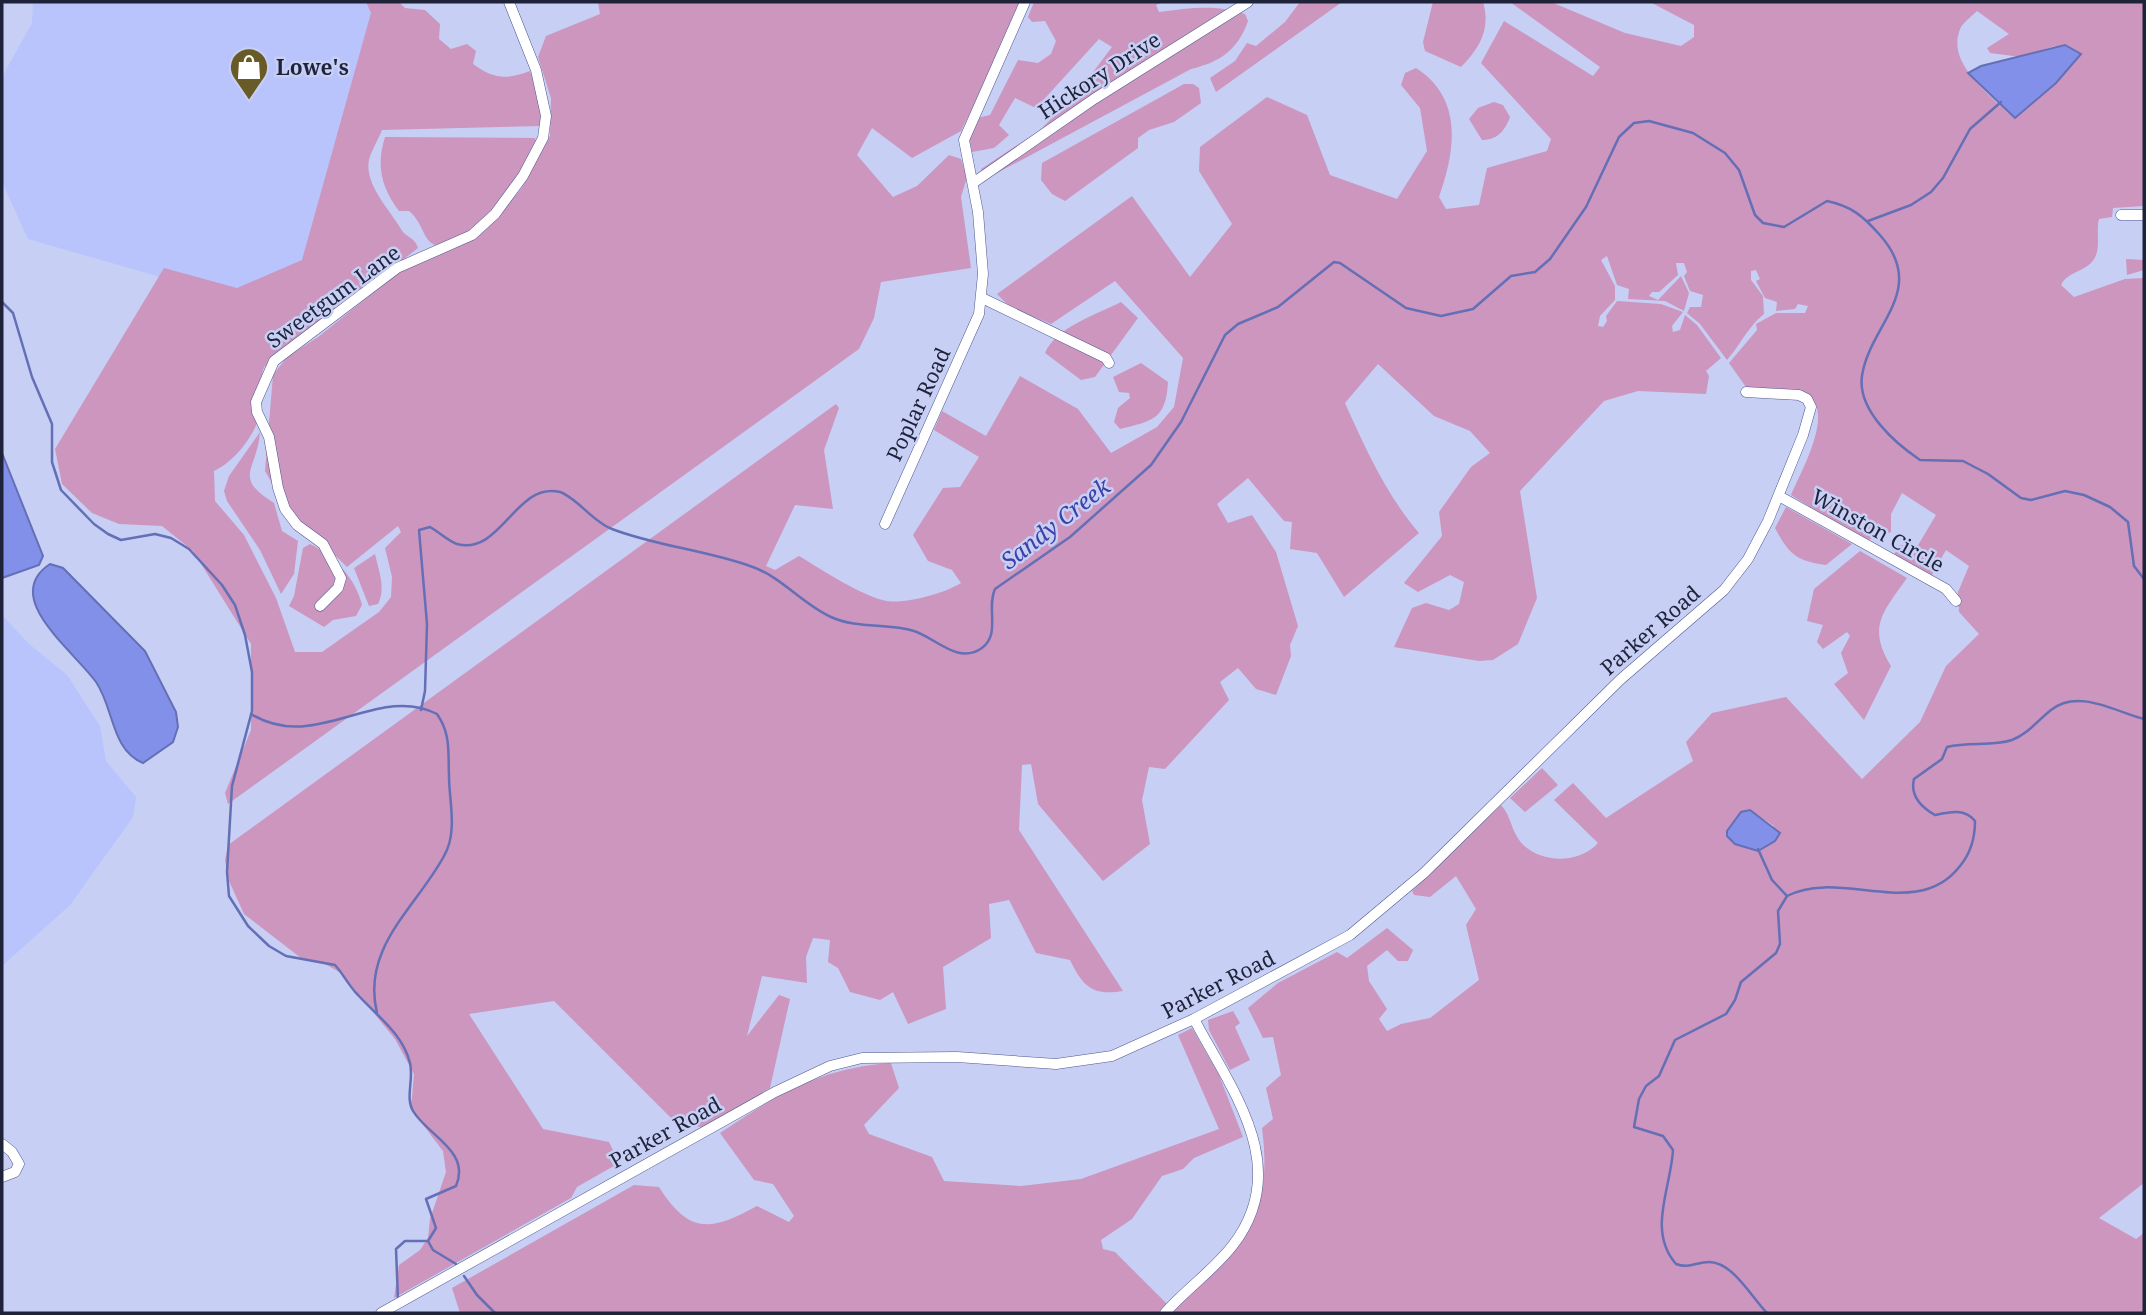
<svg xmlns="http://www.w3.org/2000/svg" width="2146" height="1315" font-family="'Noto Serif',serif">
<style>
.built{fill:#b8c4fb}
.green{fill:#cc96be;fill-rule:evenodd}
.water{fill:#8290ea;stroke:#646fb5;stroke-width:2}
.lines{fill:none;stroke-linecap:round;stroke-linejoin:round}
.stream{stroke:#646fb5;stroke-width:2.5}
.minor-casing{stroke:#4f588f;stroke-width:11}
.minor{stroke:#fff;stroke-width:10}
.labels{text-anchor:middle;dominant-baseline:central;stroke-width:5;stroke-linejoin:round;paint-order:stroke}
.poi-label{font-size:21px;font-weight:bold;fill:#1f233a;stroke:#c7cff5;text-anchor:start}
.street-label{font-size:21px;fill:#1f233a;stroke:#c7cff5}
.water-label{font-size:23px;font-style:italic;fill:#3c40a8;stroke:#c7cff5}
</style>
<rect width="100%" height="100%" fill="#c7cff5"/>
<path class="built" d="M33,2H381L308,269L244,301L28,239L2,182V77L32,23Z
M2,615L29,644L67,675L100,726L106,761L136,797L133,817L70,905L2,966Z"/>
<path class="green" d="M366,2H399L405,8L425,10L440,24L439,39L451,49L467,44L476,51L473,64C494,79 506,80 530,71L540,101L542,126L382,130C378,140 371,151 369,160C364,184 390,210 401,229C406,238 415,237 418,248L264,367C259,382 262,390 261,405C261,429 235,462 214,471L215,501L244,535L276,598L295,652H322L379,612L391,597L392,577L385,548L401,532L398,526L347,567L285,506L265,471L273,375L287,357L318,337L404,268L496,219L521,189L550,136L551,98L538,57L546,36L600,14L598,2H1020L995,63L961,131L912,158L872,128L857,155L893,197L917,186L949,155L961,159L967,177L961,197L971,268L881,282L874,318L859,349L228,804L225,793L251,730V644L193,551L162,526L119,524L92,513L62,484L55,449L164,268L237,288L302,260L371,13Z
M1034,2H1164L1156,5L1159,12C1190,8 1215,4 1245,14L1248,21C1238,50 1220,62 1191,69L986,179L981,169L1040,130L1078,92L1112,47L1099,39L1036,108L1015,98L999,125L1009,135L994,148L972,152L969,136L977,118L990,115L1018,60L1038,63L1051,54L1056,41L1045,21L1032,22L1028,17Z
M1300,2H1342L1216,92L1210,78L1235,61L1247,43L1256,46L1285,22Z
M1433,2H1483C1491,28 1480,48 1461,67L1425,51L1423,42Z
M1510,2H1551L1625,33L1681,46L1694,37V25L1650,2H2144V206L2113,208L2112,217L2099,219C2096,230 2100,245 2096,255C2090,272 2068,270 2061,285L2074,297L2125,279L2144,278V1183L2099,1218L2136,1239L2144,1233V1313H1170C1235,1249 1275,1228 1262,1128L1273,1119L1266,1088L1281,1075L1273,1037L1263,1038L1248,1008L1278,983L1337,952L1347,958L1387,928L1413,950L1408,961H1398L1387,950L1367,966L1369,981L1387,1009L1379,1019L1387,1031L1401,1024L1430,1018L1479,980L1466,925L1476,909L1456,876L1430,897L1414,895L1412,891L1501,805C1510,815 1510,824 1516,835C1531,864 1578,866 1598,843L1554,800L1573,783L1606,818L1693,761L1686,742L1712,713L1786,697L1862,779L1920,722L1946,666L1979,634L1959,612L1958,592L1969,566L1946,550L1932,575L1893,556L1900,545L1917,547L1936,515L1902,493L1891,514V532L1865,541L1791,495C1801,471 1841,402 1800,392C1784,387 1764,389 1746,387L1729,363L1757,330L1756,324L1776,313H1805L1808,306L1798,304L1795,309L1776,311L1777,302L1765,298L1756,281L1760,279L1756,270L1751,271V280L1763,296L1764,314C1746,329 1742,343 1727,360L1700,324L1687,313L1690,307H1701L1703,295L1690,291L1684,276L1687,272L1684,263H1676L1678,275L1659,292H1652L1649,296L1658,300L1681,276L1689,293L1684,311L1665,301L1628,299L1629,289L1617,285L1607,256L1601,260L1615,286V300L1600,316L1598,326L1603,327L1607,321L1606,316L1617,301L1661,304L1683,312L1672,326L1673,332L1680,330L1685,315L1697,325L1721,358L1706,371L1709,376L1706,394L1638,391L1604,401L1520,491L1537,598L1518,644L1493,660L1479,661L1394,647L1412,608L1426,603L1449,610L1459,604L1464,582L1450,575L1418,592L1404,583L1442,536L1439,512L1471,467L1490,453L1470,431L1434,416L1378,364L1345,403C1365,448 1387,496 1419,533L1344,597L1317,553L1290,549L1292,522L1284,521L1248,478L1217,504L1228,523L1252,515L1276,552L1298,626L1290,645L1291,656L1276,695L1256,689L1238,668L1220,682L1229,700L1165,769L1149,767L1142,800L1150,844L1103,881L1038,804L1031,764L1022,765L1019,830L1123,991C1093,996 1083,987 1070,960L1036,953L1009,900L989,904L991,938L943,967L946,1009L908,1024L893,992L880,1000L850,992L838,968L828,962L830,940L813,938L806,957L807,983L762,976L747,1036L779,995L790,999L770,1088L705,1128L675,1122L554,1001L469,1014L543,1129L609,1142L619,1163L577,1187L571,1198L394,1298L399,1265L420,1250L428,1238L430,1219L446,1172L443,1151L411,1109L414,1074L395,1039L341,973L325,964L301,958L244,914L229,881L225,860L228,845L836,404L839,408L824,450L833,509L795,505L766,566L775,570L799,556C821,569 863,597 887,601C907,604 945,593 961,583L952,570L928,561L913,535L943,488L960,487L979,457L934,430L942,411L986,436L1020,376L1078,409L1111,453L1157,427L1174,407L1183,358L1115,281L1051,324L1010,307L997,294L1132,196L1190,277L1232,224L1199,171L1200,147L1267,97L1307,115L1330,175L1397,199L1427,151L1420,108L1401,85L1405,73L1416,68C1464,99 1455,151 1439,197L1446,209L1479,205L1487,168L1547,151L1551,139L1481,63L1504,21L1593,76L1600,67ZM1977,11L2009,34L1987,48L1990,53L2021,57L2055,46L1999,105C1980,85 1946,59 1961,27C1964,22 1973,15 1977,11ZM1750,810L1774,826L1756,850L1727,831L1741,812Z
M1184,84H1193L1199,88L1201,103L1174,122L1149,130L1138,138V148L1065,201L1052,194L1041,180L1042,163Z
M1494,102L1503,105L1510,117C1505,131 1497,140 1482,140L1469,119L1478,108Z
M385,137L535,138L537,144C512,187 486,234 435,245C423,241 423,222 409,211H399C381,187 376,165 385,137Z
M2126,259L2144,260V270L2127,275Z
M1121,302L1138,318L1095,377L1081,380L1045,353C1056,327 1096,315 1121,302Z
M1141,363L1168,382C1166,419 1153,421 1120,429L1114,422L1118,408L1130,398L1129,393L1119,392L1113,377Z
M260,432C257,471 232,477 274,503L282,531L298,541L294,574L281,594L260,550L227,501L224,491L229,476Z
M1786,507L1852,544L1826,565C1796,561 1789,554 1775,528Z
M310,544C334,555 356,579 362,605L356,616L333,620L324,627L289,606L294,596L303,548Z
M1860,551L1907,578C1883,612 1867,627 1891,666L1864,720L1834,684L1848,673L1841,653L1850,636L1847,632L1823,649L1817,642L1823,625L1807,621L1814,589Z
M375,554C379,572 386,588 378,604L369,606L354,568Z
M1542,768L1558,785L1525,812L1510,798Z
M1233,1011L1240,1023L1235,1027L1250,1060L1230,1070L1209,1030L1208,1020Z
M1192,1028L1219,1075L1243,1137L1194,1158L1183,1169L1162,1176L1132,1219L1101,1240L1103,1249L1115,1252L1168,1305L1161,1313H460L452,1288L634,1185L659,1187C689,1234 710,1232 757,1206L789,1222L794,1216L773,1184L754,1180L720,1133C778,1094 820,1068 891,1063L899,1088L864,1125L869,1134L932,1157L944,1181L1021,1186L1081,1179L1219,1129L1178,1035Z"/>
<path class="water" d="M2065,45L2081,54L2056,83L2015,118L1968,73L1981,66Z
M2,453L43,556L39,565L2,578Z
M50,564L63,568L145,651L176,712L178,727L173,742L143,763C111,750 114,708 96,682C73,650 0,597 50,564Z
M1750,810L1780,833L1775,841L1758,851L1735,844L1727,836V831L1741,812Z"/>
<g class="lines">
<path class="stream" d="M1868,221L1911,205L1931,192L1943,178L1970,129L2001,102
M2,302L13,313L32,377L52,424V462L61,490L94,524L108,534L121,540L155,534L171,538L189,549L222,585L235,605L245,635L252,672V711L232,786L227,872L229,896L248,926L269,946L286,956L335,965C344,975 349,986 358,995C377,1016 403,1034 410,1063C414,1079 405,1097 413,1111C428,1136 471,1151 456,1186L426,1199L436,1228L428,1241
M421,710L425,691L427,624L419,530L430,527C439,532 448,541 457,544C501,556 516,481 560,492C576,497 593,522 612,529C656,546 705,550 750,566C781,576 802,604 831,617C857,629 887,623 914,631C936,638 958,665 982,648C1001,634 986,608 995,589L1070,537L1151,465L1181,422L1225,335L1238,324L1278,307L1334,262L1340,263L1406,308L1441,316L1473,309L1511,276L1535,272L1550,259L1586,207L1619,137L1634,123L1649,121L1693,133L1725,153L1739,170L1755,215L1763,223L1784,227L1827,201C1851,206 1863,216 1879,234C1930,290 1869,325 1862,376C1857,410 1895,443 1920,460L1963,461L1988,474L2021,498L2031,500L2065,491L2084,495L2110,507L2128,522L2134,566L2144,579
M251,714C316,754 377,683 437,714C451,734 448,752 449,776C449,801 458,832 444,856C416,908 361,947 377,1013
M1758,849L1772,880L1787,896
M428,1241L433,1250L456,1264
M464,1276L477,1295L495,1313
M398,1300L396,1249L405,1241H428
M1767,1313C1752,1298 1733,1262 1709,1262C1696,1262 1689,1269 1676,1264C1647,1231 1671,1188 1673,1150L1663,1136L1634,1127L1639,1099L1646,1086L1659,1076L1675,1040L1726,1014L1735,1000L1741,982L1776,953L1780,944L1778,911L1787,896C1841,868 1917,922 1960,866C1970,854 1975,837 1975,821C1965,808 1949,812 1935,815C1921,807 1910,795 1914,779L1942,759L1947,747C1969,741 1991,747 2012,740C2028,734 2038,720 2051,710C2078,688 2116,712 2144,719"/>
<g class="minor-casing">
<path id="minor" d="M973,183L1094,99L1248,2
M2121,215H2144
M982,298L1106,358L1109,363
M1779,496L1946,589L1956,601
M885,524L979,314L983,274L978,212L964,140L1025,2
M320,606L338,588L341,578L323,544L297,525L285,509L278,488L269,437L257,412L256,402L274,361L397,268L472,235L495,214L523,176L543,138L546,116L536,70L509,2
M2,1144L12,1152L19,1164L15,1172L2,1177
M381,1313L775,1092L830,1066L862,1058L957,1057L1056,1064L1112,1056L1194,1019L1350,935L1424,873L1621,679L1724,590L1748,559L1768,521L1803,435L1811,407L1807,399L1799,395L1746,392
M1165,1313C1186,1289 1214,1270 1233,1245C1293,1167 1232,1091 1194,1019"/>
</g>
<use href="#minor" class="minor"/>
</g>
<defs>
<g id="shop-pin" transform="scale(2.0125)"><path d="M0 17L-7.5 6A9.5 9.5 0 1 1 7.5 6Z" fill="#685b28" stroke="#c7cff5"/><path d="M-5-2.5h2.3a2.7 3.5 0 0 1 5.4 0H5L5.5 6h-11ZM-1.5-2.5h3a1.5 2.3 0 0 0-3 0Z" fill="#fff"/></g>
</defs>
<g fill-rule="evenodd">
<use href="#shop-pin" x="249" y="67"/>
</g>
<g class="labels">
<g class="poi-label">
<text x="276" y="67">Lowe's</text>
</g>
<g class="street-label">
<text transform="translate(1099 75) rotate(-33)">Hickory Drive</text>
<text transform="translate(333 296) rotate(-36)">Sweetgum Lane</text>
<text transform="translate(918 404) rotate(-65)">Poplar Road</text>
<text transform="translate(1878 530) rotate(29)">Winston Circle</text>
<text transform="translate(1650 630) rotate(-41)">Parker Road</text>
<text transform="translate(1218 984) rotate(-27)">Parker Road</text>
<text transform="translate(665 1132) rotate(-29)">Parker Road</text>
</g>
<g class="water-label">
<text transform="translate(1055 523) rotate(-38)">Sandy Creek</text>
</g>
</g>
<rect width="2146" height="1315" fill="none" stroke="#1f233a" stroke-width="7"/>
</svg>
